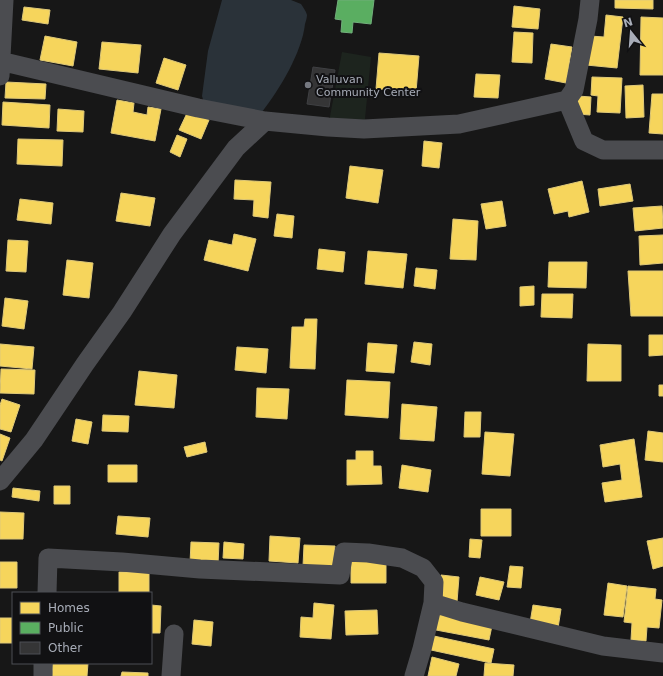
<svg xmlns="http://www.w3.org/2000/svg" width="663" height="676" font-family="'DejaVu Sans',sans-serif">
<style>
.green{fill:#1d241e}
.water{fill:#2a3239}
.homes{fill:#f6d55c;stroke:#dfc978}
.public{fill:#5aae61;stroke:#71ae7b}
.building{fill:#353536;stroke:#3f4043}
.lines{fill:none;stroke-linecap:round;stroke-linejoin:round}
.minor{stroke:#4b4c50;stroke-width:19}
.poi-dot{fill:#757880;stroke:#111113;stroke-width:1.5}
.labels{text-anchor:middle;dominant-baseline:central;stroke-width:4;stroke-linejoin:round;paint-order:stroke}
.poi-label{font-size:11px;fill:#a8adb8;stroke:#111113;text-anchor:start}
</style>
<rect width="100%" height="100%" fill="#171717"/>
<path class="green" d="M342,52L371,57L364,129L328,127Z"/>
<path class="water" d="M222,0H291L301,4C303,7 306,11 307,15C307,17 306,21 305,24C302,52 280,89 262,112L204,103L202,96L208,51Z"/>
<path class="homes" d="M615,0H653V9L615,8Z
M514,6L540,9L538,29L512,27Z
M24,7L50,10L48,24L22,20Z
M606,15L623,17L617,68L586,65L590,36L604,37Z
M641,17L663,18V75H640Z
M514,32L533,33L532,63L512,62Z
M45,36L77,42L73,66L40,60Z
M102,42L141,45L138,73L99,69Z
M551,44L572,47L566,83L545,79Z
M379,53L419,56L416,92L376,89Z
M164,58L186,65L178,90L156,83Z
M476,74L500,75L498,98L474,97Z
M592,77L622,78L620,113L597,112L598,96L591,95Z
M6,82L46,84L45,99L5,98Z
M643,85L644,117L626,118L625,86Z
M652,94H663V134L649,133Z
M578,96L591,97L590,115L577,114Z
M117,100L134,103L133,112L147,115L148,107L161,109L155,141L111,133Z
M3,102L50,105L49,128L2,125Z
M58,109L84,111L83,132L57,131Z
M188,111L209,120L201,139L179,130Z
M177,135L187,139L180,157L170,152Z
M18,139L63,140L62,166L17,164Z
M424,141L442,143L439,168L422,166Z
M350,166L383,170L378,203L346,198Z
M235,180L271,182L268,218L253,216L254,200L234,199Z
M582,181L589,212L569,217L568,211L554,214L548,189Z
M630,184L633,201L600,206L598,189Z
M121,193L155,198L150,226L116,221Z
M20,199L53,203L51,224L17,220Z
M502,201L506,226L486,229L481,204Z
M662,206L663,228L635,231L633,208Z
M277,214L294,216L292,238L274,236Z
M453,219L478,221L476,260L450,259Z
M234,234L256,239L248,271L204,260L209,240L232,245Z
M663,235V263L640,265L639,236Z
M8,240L28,241L26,272L6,271Z
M319,249L345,252L343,272L317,269Z
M368,251L407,254L403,288L365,284Z
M67,260L93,263L89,298L63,295Z
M549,262H587L586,288L548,287Z
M416,268L437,270L435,289L414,286Z
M628,271H663V316H631Z
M534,286V305L520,306V287Z
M542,294H573L572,318L541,317Z
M5,298L28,301L24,329L2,326Z
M305,319H317L315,369L290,368L292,327H304Z
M649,335H663V355L649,356Z
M414,342L432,344L430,365L411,362Z
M368,343L397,345L394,373L366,371Z
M0,344L34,347L32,369L0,366Z
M588,344L621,345V381H587Z
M237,347L268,349L266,373L235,370Z
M1,369L35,370L34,394L0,393Z
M139,371L177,375L174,408L135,405Z
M347,380L390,382L388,418L345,415Z
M659,385H663V396H659Z
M257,388L289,389L287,419L256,417Z
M2,399L20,405L11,432L0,429V405Z
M402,404L437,407L434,441L400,439Z
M465,412H481L480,437H464Z
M103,415L129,416L128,432L102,431Z
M76,419L92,422L88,444L72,441Z
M648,431L663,433V462L645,460Z
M485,432L514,434L510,476L482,474Z
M0,434L10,438L2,461L0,460Z
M634,439L642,497L605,502L602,483L622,480L620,464L603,467L600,445Z
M205,442L207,452L187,457L184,447Z
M356,451H373V466H381L382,484L347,485V460H356Z
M108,465H137V482H108Z
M402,465L431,470L428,492L399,488Z
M54,486H70V504H54Z
M13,488L40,491L39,501L12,497Z
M481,509H511V536H481Z
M0,512L24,513L23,539H0Z
M118,516L150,518L148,537L116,534Z
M270,536L300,538L298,563L269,561Z
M663,538V566L653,569L647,541Z
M470,539L482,540L480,558L469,557Z
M191,542L219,543L218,564L190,563Z
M224,542L244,544L243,559L223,558Z
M304,545L335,546L333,567L303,566Z
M351,561H386V583H351Z
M0,562H17V588H0Z
M510,566L523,567L521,588L507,587Z
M119,572H149V593H119Z
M441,575L459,577L457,602L438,600Z
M480,577L504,582L499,600L476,595Z
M608,583L627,586L623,617L604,615Z
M628,586L656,589L655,599L662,600L659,628L647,627L646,641L631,640L632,623L624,622Z
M314,603L334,605L331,639L300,637L301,617L313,618Z
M151,605L161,606L160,633H151Z
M533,605L561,609L558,628L530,623Z
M377,610L378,634L346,635L345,611Z
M439,611L493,621L489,640L436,630Z
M0,618H13V643H0Z
M194,620L213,622L211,646L192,644Z
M434,636L494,649L491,663L431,650Z
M432,657L459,664L456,676H428Z
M53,663H88L87,676H52Z
M485,663L514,665L513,676H484Z
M122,672L148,673V676H121Z"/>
<path class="public" d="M338,0H374L371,24L353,22L352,33L341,32L342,20L335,19Z"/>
<path class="building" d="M313,67L335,70L329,107L307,104Z"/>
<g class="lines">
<path class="minor" d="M0,61L198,108L265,121L328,127L364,129L459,124L567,100L574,90L588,19L590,0
M0,76L4,0
M567,100L584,141L603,150H663
M0,481L34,440L85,364L122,312L172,234L236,148L265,121
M47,593L48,558L122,562L200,569L340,575L344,552L368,553L402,558L423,568L434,582L433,603L422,649L414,676
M433,603L462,612L603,646L663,653
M43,676V663
M171,676L174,634"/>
</g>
<circle class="poi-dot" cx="308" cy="85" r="4"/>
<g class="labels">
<g class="poi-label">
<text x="316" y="79">Valluvan<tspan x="316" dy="13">Community Center</tspan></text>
</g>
</g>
<rect x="12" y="592" width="140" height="72" fill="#111113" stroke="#4d4f55"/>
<rect x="20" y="602" width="20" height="12" fill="#f6d55c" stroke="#4d4f55"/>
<text x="48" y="612" font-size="12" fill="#a8adb8">Homes</text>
<rect x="20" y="622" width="20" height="12" fill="#5aae61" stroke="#4d4f55"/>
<text x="48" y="632" font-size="12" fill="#a8adb8">Public</text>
<rect x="20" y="642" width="20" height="12" fill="#353536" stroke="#4d4f55"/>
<text x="48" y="652" font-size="12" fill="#a8adb8">Other</text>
<g transform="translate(631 32) rotate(343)" stroke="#111113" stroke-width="3" paint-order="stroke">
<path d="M0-3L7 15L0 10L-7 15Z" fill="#a8adb8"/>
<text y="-6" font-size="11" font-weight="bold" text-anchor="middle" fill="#a8adb8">N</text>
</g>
</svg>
